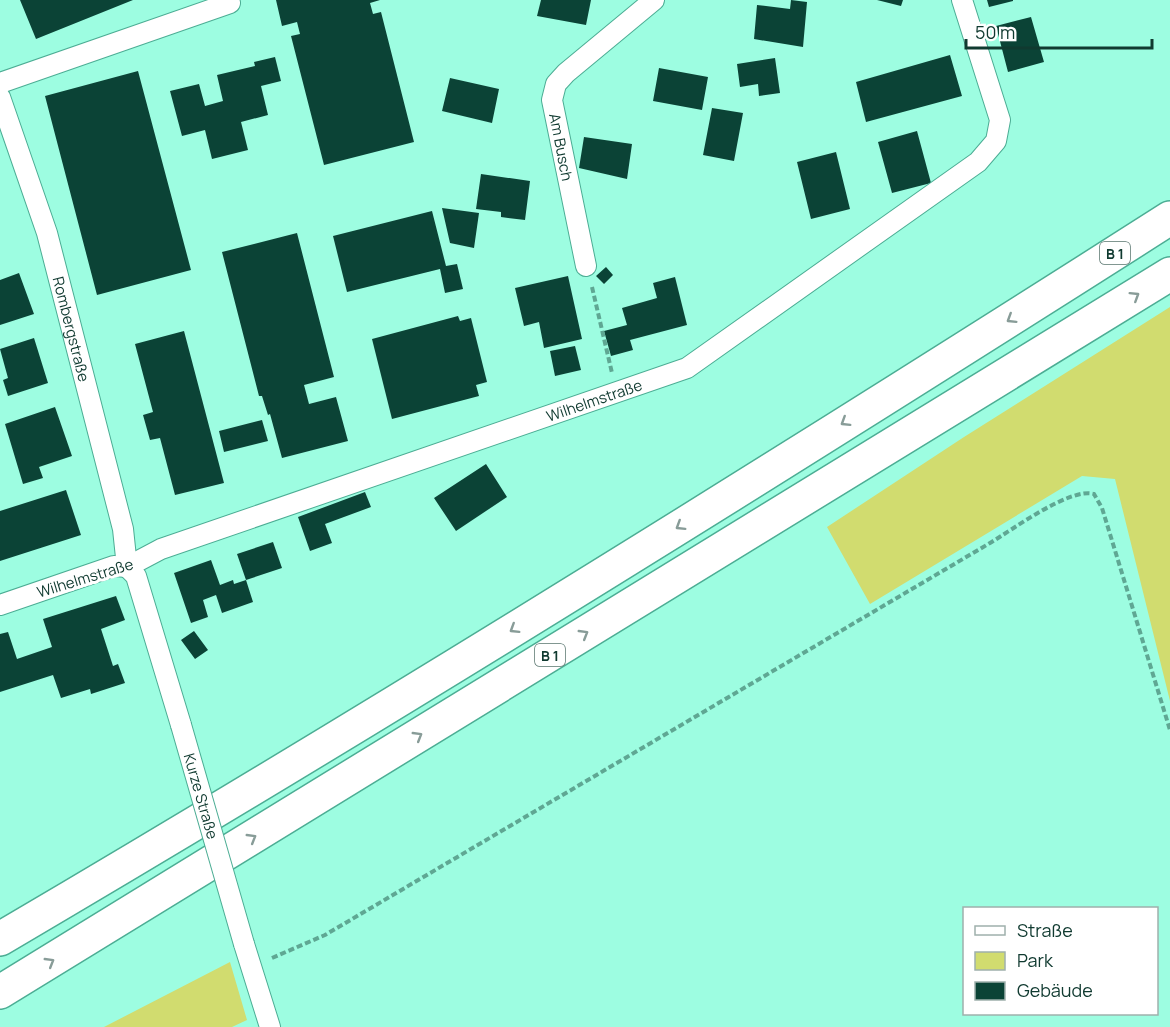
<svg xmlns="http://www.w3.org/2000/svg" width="1170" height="1027" font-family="Manrope,sans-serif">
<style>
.green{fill:#d1dc6f}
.building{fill:#0b4336}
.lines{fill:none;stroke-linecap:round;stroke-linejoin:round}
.minor-casing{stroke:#4cad94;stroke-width:22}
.motorway-casing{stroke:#4cad94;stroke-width:36}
.path{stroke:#5fa793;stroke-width:4;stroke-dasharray:6 3;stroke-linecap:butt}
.minor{stroke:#fff;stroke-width:20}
.motorway{stroke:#fff;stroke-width:33}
.minor-bridge-casing{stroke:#4cad94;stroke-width:22;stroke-linecap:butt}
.minor-bridge{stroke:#fff;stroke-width:20}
.oneway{stroke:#889c98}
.labels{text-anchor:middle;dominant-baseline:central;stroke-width:6;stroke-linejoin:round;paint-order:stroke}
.shield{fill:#fff;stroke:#58756e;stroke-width:1.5}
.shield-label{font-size:14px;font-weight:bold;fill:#103a30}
.street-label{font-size:15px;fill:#103a30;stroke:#fff}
</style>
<rect width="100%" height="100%" fill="#9dfde1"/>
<path class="green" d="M1170,307V701L1115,479L1082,476L870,604L827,527L964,437Z
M230,962L247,1020L232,1027H104Z"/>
<path class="building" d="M20,0H133L36,39Z
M276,0H380L370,3L373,14L381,12L414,142L324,165L291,36L300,34L297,22L282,26Z
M541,0H591L586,25L537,16Z
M791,0L807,2L803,47L754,39L757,5L790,9Z
M877,0H903L901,6Z
M987,0H1013V1L989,7Z
M1031,17L1044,62L1008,72L996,26Z
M950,55L962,96L866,122L856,82Z
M275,57L281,81L261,86L268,115L241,122L248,150L212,159L205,130L182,136L170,91L199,84L205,106L223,101L217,75L255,66L254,62Z
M775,58L780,93L759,96L758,84L740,87L737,64Z
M659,68L708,77L702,110L653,101Z
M138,71L191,270L97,295L45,96Z
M450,78L499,89L492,123L442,111Z
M712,108L743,113L734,161L703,155Z
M917,131L931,183L892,193L878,142Z
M584,137L632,144L627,179L579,168Z
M836,152L850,209L811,219L797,162Z
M481,174L530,181L525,220L501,217V212L476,209Z
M442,208L479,213L474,248L450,243Z
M432,211L446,266L457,264L463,289L445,293L440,269L347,292L333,236Z
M297,233L334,377L304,385L309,404L336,397L348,441L282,458L270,414L268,415L262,396H259L222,252Z
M606,267L613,275L604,284L596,276Z
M19,273L34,314L0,325V280Z
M568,276L582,339L544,348L539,322L524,326L515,288Z
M675,277L687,325L630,340L633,350L611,356L604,331L627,325L622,308L657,298L653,283Z
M458,316L460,321L471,318L487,382L476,385L479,396L392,419L372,339Z
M184,331L224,483L175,495L160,438L150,440L143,415L153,412L135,344Z
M34,338L48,383L8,396L3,380L8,378L0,349Z
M575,346L581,370L555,376L550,351Z
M55,407L72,456L39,467L43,478L23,484L5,424Z
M262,420L268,441L224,452L219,431Z
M486,464L507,497L456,531L434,498Z
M66,490L81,535L0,561V511Z
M365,492L371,507L325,524L332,543L310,551L298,517Z
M273,542L282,568L246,580L237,554Z
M211,560L220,585L233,580L234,584L246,580L253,602L222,613L216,595L203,600L208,617L191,623L174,573Z
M116,596L125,620L101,629L113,666L118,664L125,683L91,694L90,689L61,698L53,675L0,692V634L8,632L17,659L52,647L43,619Z
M194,631L208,650L195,659L181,640Z"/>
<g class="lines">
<g class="minor-casing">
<g id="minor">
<path d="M0,83L230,3"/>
<path id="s1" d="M0,97L47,233L123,529L127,567"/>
<path d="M586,266L552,100L556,84L566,73L654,0"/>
<path d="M127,567L136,576L181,725"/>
<path id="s2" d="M0,605L114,566L127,567L161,549L687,368L978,162L996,141L1000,120L962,0"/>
<path d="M244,944L270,1027"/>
</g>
</g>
<g class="motorway-casing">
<path id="motorway" d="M0,939C395,707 784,464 1170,218
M0,992L1170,274"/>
</g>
<path class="path" d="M592,287L612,373
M272,958L325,935L990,543C1012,530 1070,487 1094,494L1102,508L1170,730"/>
<use href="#minor" class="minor"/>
<use href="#motorway" class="motorway"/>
<g class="minor-bridge-casing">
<g id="minor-bridge">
<path id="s3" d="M181,725L244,944"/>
</g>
</g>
<use href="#minor-bridge" class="minor-bridge"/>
</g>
<defs><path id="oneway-chevron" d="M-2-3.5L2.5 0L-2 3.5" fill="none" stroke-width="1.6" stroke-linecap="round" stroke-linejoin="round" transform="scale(1.5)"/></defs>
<g class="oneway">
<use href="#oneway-chevron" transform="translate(1135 296) rotate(-32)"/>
<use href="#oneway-chevron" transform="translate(1011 319) rotate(148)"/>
<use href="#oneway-chevron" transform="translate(845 422) rotate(148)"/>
<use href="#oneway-chevron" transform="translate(680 526) rotate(148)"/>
<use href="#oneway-chevron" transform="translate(514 629) rotate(148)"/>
<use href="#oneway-chevron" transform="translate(584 634) rotate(-31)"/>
<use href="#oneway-chevron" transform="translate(418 736) rotate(-31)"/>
<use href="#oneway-chevron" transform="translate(252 838) rotate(-31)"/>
<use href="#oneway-chevron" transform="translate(50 962) rotate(-31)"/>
</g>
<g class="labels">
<g class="shield">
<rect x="1100" y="242" width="30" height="22" rx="4.5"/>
<rect x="535" y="644" width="30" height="22" rx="4.5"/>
</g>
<g class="shield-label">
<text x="1115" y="253">B 1</text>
<text x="550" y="655">B 1</text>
</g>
<g class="street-label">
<text transform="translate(561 147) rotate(79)">Am Busch</text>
<text stroke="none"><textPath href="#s1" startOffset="243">Rombergstraße</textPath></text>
<text stroke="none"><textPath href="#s2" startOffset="630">Wilhelmstraße</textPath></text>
<text transform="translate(85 578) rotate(-17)">Wilhelmstraße</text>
<text stroke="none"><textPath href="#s3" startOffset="74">Kurze Straße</textPath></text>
</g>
</g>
<rect x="963" y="907" width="195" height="108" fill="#ffffff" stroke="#9fb0ac" stroke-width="1.5"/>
<rect x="975" y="926" width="30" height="9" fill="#ffffff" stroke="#9fb0ac" stroke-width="1.5"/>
<text x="1017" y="937" font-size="18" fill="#103a30">Straße</text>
<rect x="975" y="952" width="30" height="18" fill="#d1dc6f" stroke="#9fb0ac" stroke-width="1.5"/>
<text x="1017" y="967" font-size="18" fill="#103a30">Park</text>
<rect x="975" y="982" width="30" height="18" fill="#0b4336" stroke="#9fb0ac" stroke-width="1.5"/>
<text x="1017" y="997" font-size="18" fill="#103a30">Gebäude</text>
<path d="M966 39v9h186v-9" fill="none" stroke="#103a30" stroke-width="3"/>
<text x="975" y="39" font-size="18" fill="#103a30" stroke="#ffffff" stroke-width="4.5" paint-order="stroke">50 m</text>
</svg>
